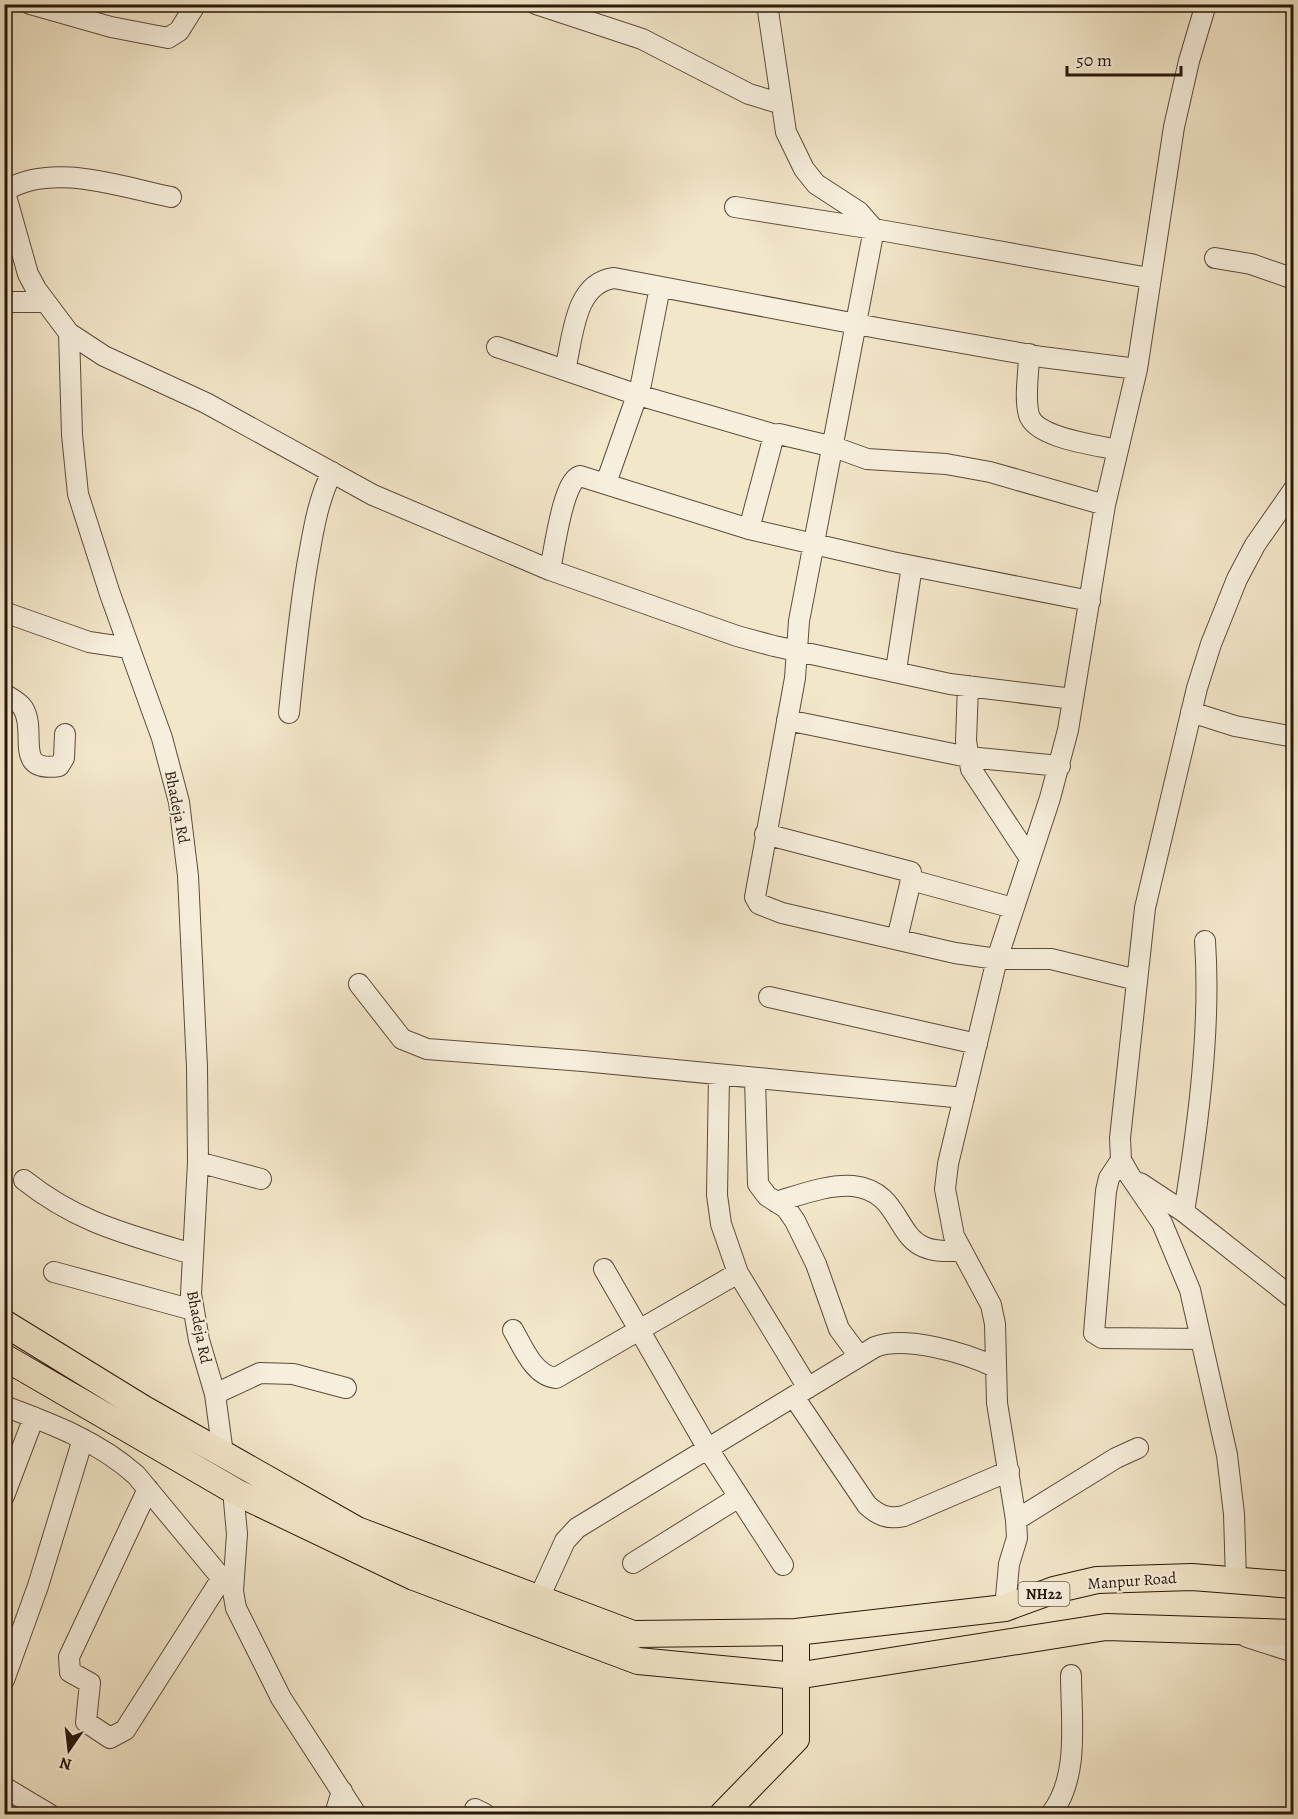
<svg xmlns="http://www.w3.org/2000/svg" width="1298" height="1819" font-family="Alegreya,serif">
<style>
.lines{fill:none;stroke-linecap:round;stroke-linejoin:round}
.minor-casing{stroke:#5c4b3a;stroke-width:22}
.major-casing{stroke:#29170a;stroke-width:28}
.minor{stroke:#f7efdd;stroke-width:20}
.major{stroke:#f3e7ca;stroke-width:26}
.labels{text-anchor:middle;dominant-baseline:central;stroke-width:4.5;stroke-linejoin:round;paint-order:stroke}
.shield{fill:#f7efdd;stroke:#675849;stroke-width:1.5}
.shield-label{font-size:15px;font-weight:bold;fill:#29170a}
.street-label{font-size:16px;fill:#29170a;stroke:#f7efdd}
</style>
<rect width="100%" height="100%" fill="#f3e7ca"/>
<filter id="stains"><feTurbulence type="fractalNoise" baseFrequency=".00333" numOctaves="4"/><feColorMatrix values="0 0 0 0 .2 0 0 0 0 .09 0 0 0 0 .02 0 0 0 .5 -.17"/></filter>
<radialGradient id="worn" r=".72"><stop offset=".6" stop-color="#630" stop-opacity="0"/><stop offset="1" stop-color="#630" stop-opacity=".3"/></radialGradient>
<g class="lines">
<g class="minor-casing">
<path id="minor" d="M30,4L111,27L168,38L179,31L196,4
M536,4L642,39L749,94L782,104
M767,4L786,132L804,169L816,184L859,212L874,229L799,621L795,678L755,897L759,904L782,913L955,953L997,959H1051L1137,980
M4,189L28,274L36,289L69,333L72,435L78,494L110,594L162,738L179,802L188,876L197,1067L198,1162L191,1294L199,1340L215,1394L223,1454
M6,190C54,162 120,187 171,197
M735,207L874,229L1149,278
M1215,258L1251,264L1294,279
M4,302H45
M69,333L104,356L206,403L373,495L550,570L737,636L774,646L950,684L1073,699
M497,347L638,395L776,435
M1029,354C1029,372 1024,398 1029,415C1036,438 1096,445 1118,450
M565,370C573,338 574,283 614,278L883,329L1042,357L1137,369
M606,483L641,384L660,287
M749,529L773,439L779,434L834,447L867,459L946,464L990,472L1105,505
M550,570C554,552 563,480 580,476L749,529L892,562L1090,601
M4,612L89,642L129,648
M896,670L912,566
M968,686L966,741L971,769L1029,857
M4,694C11,698 19,702 23,708C38,732 12,773 59,766L64,758L65,734
M1191,712L1235,726L1294,737
M289,713C294,664 299,615 307,566C313,533 317,502 332,472
M787,720L968,757L1060,766
M765,834L911,872V880L897,939
M911,880L1013,908
M359,984L402,1039L427,1049L583,1061L964,1098
M769,997L977,1044
M719,1076L717,1195L721,1224L738,1273L808,1388
M755,1079L758,1184L767,1196L786,1208L795,1221L816,1264L839,1329L859,1356
M1121,1160L1109,1178L1106,1191L1094,1333L1102,1338L1201,1339
M198,1162L261,1179
M24,1180C78,1223 127,1234 192,1254
M1140,1183L1184,1212L1294,1299
M776,1202C800,1195 828,1184 853,1186C899,1191 895,1235 924,1247C935,1252 949,1251 960,1251
M1184,1212C1198,1125 1211,1029 1205,941
M604,1269L708,1449L783,1565
M54,1272L193,1310
M513,1330C523,1347 534,1376 556,1378L738,1273
M215,1394L260,1373L293,1374L346,1388
M794,1397L867,1505C878,1515 888,1520 904,1516L1009,1471
M4,1406C52,1424 98,1441 136,1475L229,1587
M148,1489L69,1657L70,1672L90,1683L86,1722L110,1738L125,1730L222,1578
M233,1490L237,1534L233,1591L236,1608L281,1698L356,1814
M4,1496L34,1417
M1016,1520L1116,1458L1138,1448
M633,1563L739,1497
M1236,1580L1234,1514L1227,1455L1190,1290L1162,1223L1130,1176L1121,1160L1120,1138L1145,908L1197,688L1211,644L1237,579L1255,545L1294,489
M538,1600L565,1541L577,1528L875,1347C905,1335 966,1353 995,1367
M1005,1608L1009,1564L1017,1538L1016,1520L997,1403L995,1324L991,1305L954,1236L945,1189L948,1164L997,959L1050,798L1068,730L1105,505L1137,369L1174,127L1189,61L1206,4
M1247,1637L1294,1652
M4,1680L38,1586L83,1439
M4,1787L49,1814
M475,1809L485,1814
M335,1814L342,1791
M1051,1814C1080,1777 1071,1719 1071,1675"/>
</g>
<g class="major-casing">
<path id="major" d="M4,1323L144,1409L357,1530L633,1634L796,1632L1005,1608L1054,1590L1097,1580L1192,1577L1294,1585
M4,1357L238,1493L414,1577L638,1661L796,1676L1106,1627L1294,1633
M723,1814L796,1739V1632"/>
</g>
<use href="#minor" class="minor"/>
<use href="#major" class="major"/>
</g>
<g class="labels">
<rect class="shield" x="1018.5" y="1582" width="51" height="24" rx="4.5"/>
<g class="shield-label">
<text x="1044" y="1594">NH22</text>
</g>
<g class="street-label">
<text transform="translate(177 807) rotate(79)">Bhadeja Rd</text>
<text transform="translate(199 1327) rotate(79)">Bhadeja Rd</text>
<text transform="translate(1132 1581) rotate(-4)">Manpur Road</text>
</g>
</g>
<rect width="1298" height="1819" fill="none" stroke="#f3e7ca" stroke-width="24"/>
<rect x="6" y="6" width="1286" height="1807" fill="none" stroke="#29170a" stroke-width="3"/>
<rect x="12" y="12" width="1274" height="1795" fill="none" stroke="#29170a" stroke-width="1.5"/>
<g transform="translate(69 1750) rotate(194)" stroke="#f7efdd" stroke-width="4.5" paint-order="stroke">
<path d="M0-4.5L10 22L0 15L-10 22Z" fill="#29170a"/>
<text y="-9" font-size="16" font-weight="bold" text-anchor="middle" fill="#29170a">N</text>
</g>
<path d="M1067 66v9h114v-9" fill="none" stroke="#29170a" stroke-width="3"/>
<text x="1076" y="66" font-size="18" fill="#29170a" stroke="#f7efdd" stroke-width="4.5" paint-order="stroke">50 m</text>
<rect width="100%" height="100%" filter="url(#stains)"/>
<rect width="100%" height="100%" fill="url(#worn)"/>
</svg>
